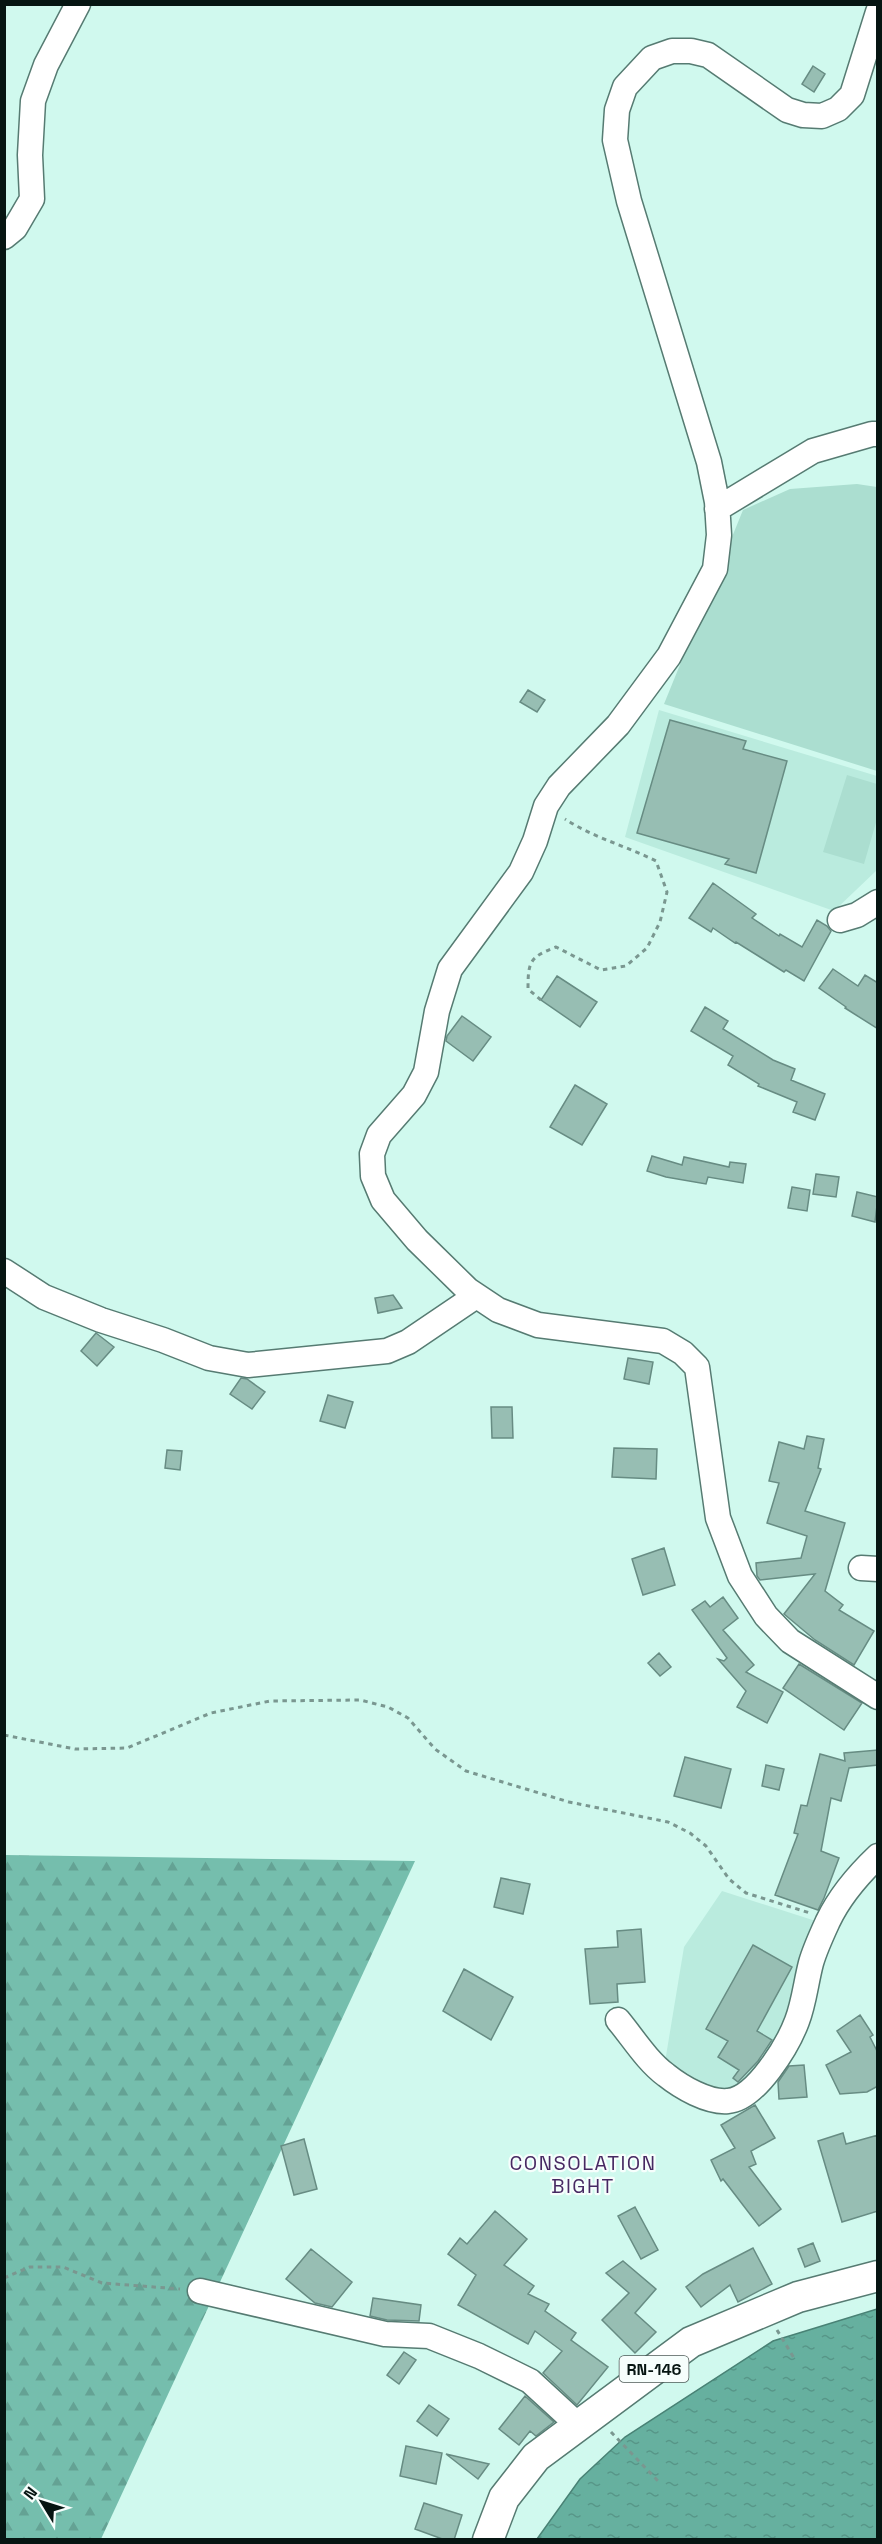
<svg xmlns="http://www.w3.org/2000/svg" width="882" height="2544" font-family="'Space Grotesk',sans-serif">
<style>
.built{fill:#baebde}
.forest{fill:url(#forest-firs)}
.green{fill:#abded0}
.water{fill:url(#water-ripples);stroke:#498275;stroke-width:1.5}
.building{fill:#97beb3;stroke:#678c83;stroke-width:1.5}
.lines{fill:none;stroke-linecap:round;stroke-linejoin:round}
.minor-casing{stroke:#567b72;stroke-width:27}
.major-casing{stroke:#567b72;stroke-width:33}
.path{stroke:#7a9790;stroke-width:3;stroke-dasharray:4.5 4.5;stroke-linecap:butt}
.minor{stroke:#fff;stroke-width:24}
.major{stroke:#fff;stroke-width:30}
.labels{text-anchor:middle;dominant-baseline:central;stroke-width:4.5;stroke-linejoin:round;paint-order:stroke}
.shield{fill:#f6fefc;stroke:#4e5b58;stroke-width:1.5}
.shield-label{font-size:16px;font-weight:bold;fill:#061512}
.neighbourhood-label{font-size:20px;letter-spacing:1.5px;fill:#462962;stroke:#f6fefc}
</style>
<defs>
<pattern id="forest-firs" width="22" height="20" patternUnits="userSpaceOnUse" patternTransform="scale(1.5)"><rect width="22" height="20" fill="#75bead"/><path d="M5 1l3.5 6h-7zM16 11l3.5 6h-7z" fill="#64a294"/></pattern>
<pattern id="water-ripples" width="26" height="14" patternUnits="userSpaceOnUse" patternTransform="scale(1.5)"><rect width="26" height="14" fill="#66b09f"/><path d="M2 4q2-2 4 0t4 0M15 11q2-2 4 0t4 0" fill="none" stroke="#579688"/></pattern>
</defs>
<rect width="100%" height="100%" fill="#d0f9ee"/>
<path class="built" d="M659,710L877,776V870L834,911L625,837Z
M722,1891L822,1923L789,2019L753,2082L720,2095L665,2062L684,1947Z"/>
<path class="forest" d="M5,1855L415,1861L101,2539L5,2540Z"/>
<path class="green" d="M857,484L877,487V771L664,704L743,510L790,489Z
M847,775L877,784V819L864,864L823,852Z"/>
<path class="water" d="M877,2309V2539H537L580,2479L625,2437L773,2341Z"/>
<path class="building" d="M813,66L825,74L814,92L802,84Z
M528,690L545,700L537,712L520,702Z
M670,720L746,741L743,749L787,761L756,873L725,864L729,859L637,833Z
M713,883L756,914L752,918L779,936L780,934L802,947L817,920L827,926L831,931L804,981L786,970L784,972L736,942L735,943L713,928L711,932L689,918Z
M833,969L858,986L865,975L878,983V1029L845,1008L846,1007L819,988Z
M557,976L597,1002L580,1027L541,1000Z
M705,1007L728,1021L723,1029L773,1060L795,1069L791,1080L825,1094L815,1120L793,1112L797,1102L758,1086L759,1084L728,1065L733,1056L691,1031Z
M462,1016L491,1037L473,1061L446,1041L447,1036Z
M575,1085L607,1104L582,1145L550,1127Z
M652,1156L682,1165L684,1157L729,1167L730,1162L746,1164L743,1183L708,1177L706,1184L666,1177L647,1171Z
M816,1174L839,1177L836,1197L813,1194Z
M792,1187L810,1190L807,1211L788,1208Z
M857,1192L878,1197L875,1222L852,1216Z
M393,1295L402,1308L378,1313L375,1298Z
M96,1333L114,1347L97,1366L81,1351Z
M628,1358L653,1362L649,1384L624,1379Z
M241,1378L247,1379L265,1392L252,1409L230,1394Z
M328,1395L353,1402L345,1428L320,1421Z
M491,1407H512L513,1438H492Z
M807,1436L824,1439L818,1468L821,1469L805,1511L845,1523L825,1591L843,1605L839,1610L874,1631L854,1665L815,1640L784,1614L815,1574L760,1580L757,1576L756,1563L801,1558L807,1536L767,1523L779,1483L769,1481L779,1442L804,1449Z
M614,1448L657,1449L656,1479L612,1477Z
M167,1450L182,1451L180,1470L165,1468Z
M664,1548L675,1585L643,1595L632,1559Z
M723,1597L738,1618L723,1630L754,1665L746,1672L783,1692L767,1723L737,1707L746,1691L718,1659L724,1661L727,1658L692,1610L705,1601L710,1607Z
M659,1653L671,1667L660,1676L648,1663Z
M799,1664L862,1703L844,1730L783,1688Z
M878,1750V1765L849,1768L841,1801L831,1798L821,1851L839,1858L824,1898L818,1910L775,1895L798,1834L794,1833L801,1805L807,1806L820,1754L845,1761L844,1753Z
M685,1757L731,1769L721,1808L674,1796Z
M766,1765L784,1769L779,1790L762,1786Z
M501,1878L530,1884L523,1914L494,1907Z
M641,1929L645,1982L617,1984L618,2002L590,2004L585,1949L618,1947L617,1931Z
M753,1945L792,1967L757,2031L772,2040L758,2061L738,2082L733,2078L739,2070L718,2057L728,2041L706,2029Z
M464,1969L513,1997L491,2040L443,2011Z
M860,2015L873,2035L870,2037L878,2053V2086L867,2092L840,2094L826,2065L851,2052L837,2031Z
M804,2065L807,2097L779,2099L778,2082L789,2066Z
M755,2105L775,2138L751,2151L756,2164L749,2167L781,2209L759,2226L723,2179L721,2181L711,2160L735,2148L721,2125Z
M843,2133L846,2144L878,2135V2211L842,2222L818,2141Z
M304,2139L317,2189L294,2195L281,2146Z
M635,2207L658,2250L641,2259L618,2216Z
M495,2211L527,2239L504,2265L534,2286L528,2294L549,2304L545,2311L576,2333L571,2340L608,2367L577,2405L543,2373L562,2351L535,2331L528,2344L458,2305L476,2275L448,2254L460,2238L467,2244Z
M813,2243L820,2261L805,2267L798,2249Z
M753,2248L772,2284L738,2302L730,2285L701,2307L686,2287L703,2274Z
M311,2249L352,2282L332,2307L315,2303L286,2279Z
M623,2261L656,2289L635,2313L656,2332L635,2353L602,2320L629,2293L606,2273Z
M373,2298L421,2305L419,2321L387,2320L370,2316Z
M404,2352L416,2360L399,2384L387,2375Z
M525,2396L554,2422L536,2436L530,2431L519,2445L499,2429Z
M429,2405L449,2419L437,2436L417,2421Z
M406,2446L442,2453L436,2484L400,2476Z
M446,2454L489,2464L478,2479Z
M424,2503L462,2515L454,2540H445L415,2529Z"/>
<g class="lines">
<g class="minor-casing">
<path id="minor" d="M878,12L852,95L838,109L822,116L803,115L787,110L708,55L691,51H672L652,58L625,87L617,110L615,140L629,201L709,462L717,502L719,535L715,569L669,656L618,725L559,786L546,806L535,841L521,872L450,969L437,1011L426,1072L414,1095L379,1135L372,1154L373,1176L383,1200L417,1240L468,1290L498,1310L538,1325L663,1341L683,1353L697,1367L718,1518L740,1576L766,1616L790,1641L878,1697
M4,237L15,228L32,199L30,155L33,101L46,65L78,4
M717,509L813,451L872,434H878
M840,920L857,915L878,902
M4,1271L44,1297L101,1320L163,1340L209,1358L248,1365L387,1351L408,1342L476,1296
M861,1568L878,1569
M618,2020C633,2038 647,2061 666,2075C681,2087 708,2103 728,2101C756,2099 788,2045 797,2021C804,2003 806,1982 811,1963C815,1949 822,1934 828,1921C839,1898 859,1874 878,1856
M200,2291L385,2334L429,2336L479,2356L530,2381L579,2426"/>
</g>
<g class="major-casing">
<path id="major" d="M488,2540L504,2498L536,2457L691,2342L798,2297L878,2276"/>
</g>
<path class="path" d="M541,1000L528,989C528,961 530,957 556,947L601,970L626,966L647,948L660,922L667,892L656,861C626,846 592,837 565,819
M4,1735L75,1749L127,1748L211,1713L270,1701L360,1700L388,1707L408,1718L435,1749L466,1771L569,1802L668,1822L690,1833L706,1846L729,1879L746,1893L810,1913
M4,2278L30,2267H63L102,2283L180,2289
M777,2330L794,2358
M611,2432L659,2482"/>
<use href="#minor" class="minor"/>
<use href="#major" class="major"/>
</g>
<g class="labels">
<rect class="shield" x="619.5" y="2356" width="69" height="26" rx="4.5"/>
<g class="shield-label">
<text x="654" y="2369">RN-146</text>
</g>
<g class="neighbourhood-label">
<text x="583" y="2163">CONSOLATION<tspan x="583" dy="23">BIGHT</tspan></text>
</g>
</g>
<rect width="882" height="2544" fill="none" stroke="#061512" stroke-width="12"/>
<g transform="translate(42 2502) rotate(308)" stroke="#f6fefc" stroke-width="4.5" paint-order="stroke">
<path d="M0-4.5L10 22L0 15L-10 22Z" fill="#061512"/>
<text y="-9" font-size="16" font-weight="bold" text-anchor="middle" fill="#061512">N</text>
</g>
</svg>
